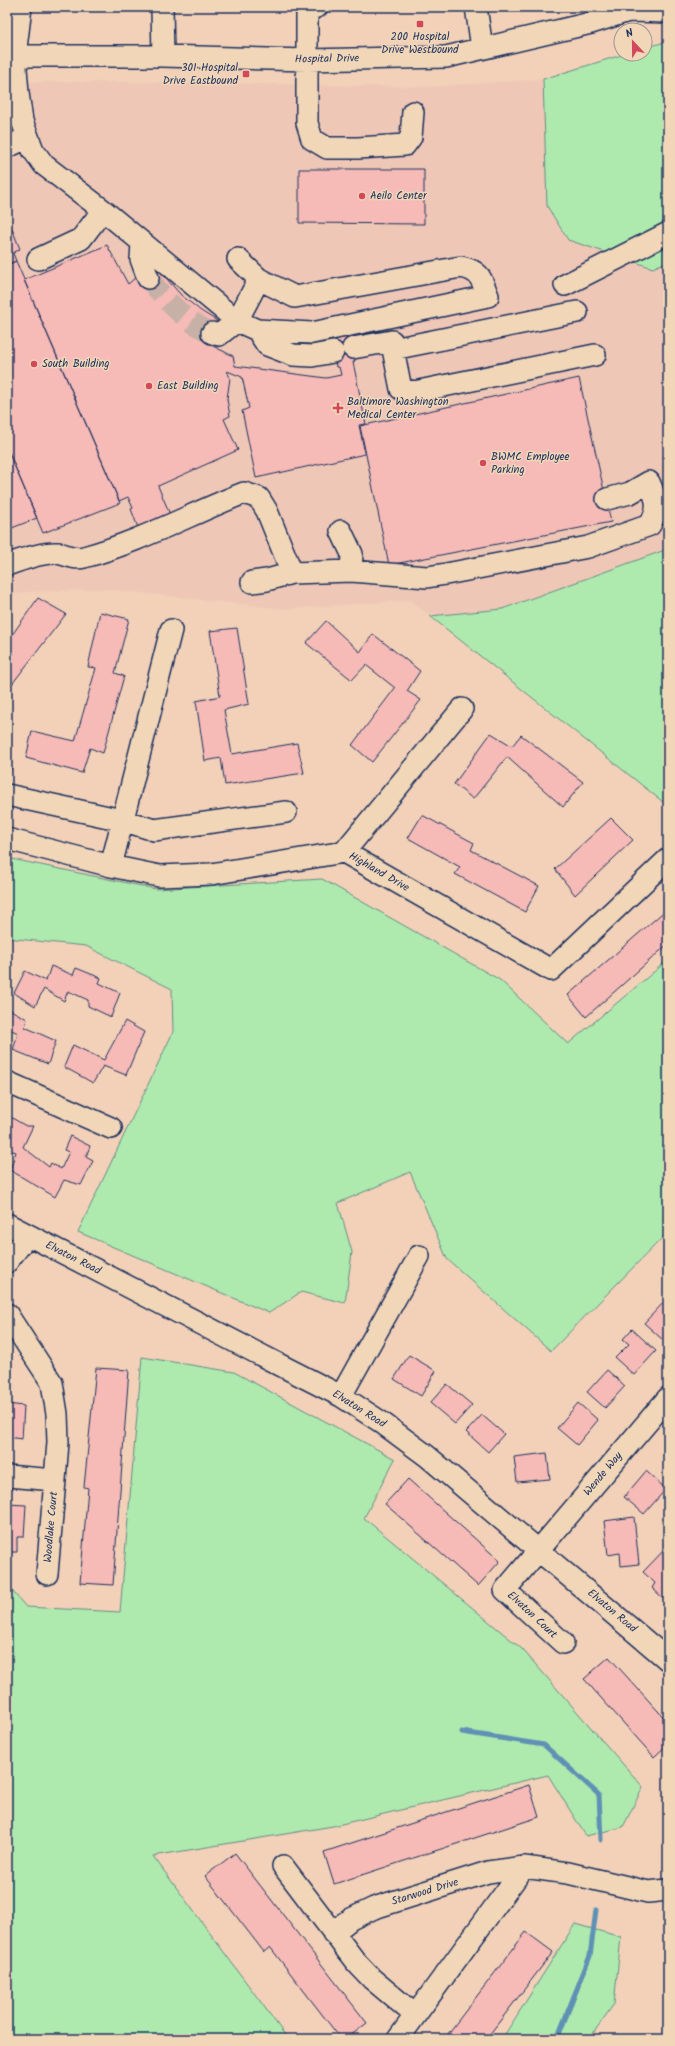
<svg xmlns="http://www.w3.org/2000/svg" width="675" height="2046" font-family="Kalam,sans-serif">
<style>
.built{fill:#efc7b6}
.green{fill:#aee9ae;stroke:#648c86}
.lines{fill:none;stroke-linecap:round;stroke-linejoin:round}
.stream{stroke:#5f91b4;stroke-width:5}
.building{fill:#f6bab7;stroke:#1b2f5e}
.minor-tunnel{stroke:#c7b1a6;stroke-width:21;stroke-dasharray:21 10;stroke-linecap:butt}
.minor-casing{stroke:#1b2f5e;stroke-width:24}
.path{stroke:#1b2f5e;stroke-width:2.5;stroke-dasharray:4 3;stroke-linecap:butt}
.minor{stroke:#f1d7b8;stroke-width:21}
.poi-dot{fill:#d1495b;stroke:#f1d7b8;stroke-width:1.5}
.labels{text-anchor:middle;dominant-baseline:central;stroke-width:3;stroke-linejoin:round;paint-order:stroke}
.poi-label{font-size:11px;fill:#1b2f5e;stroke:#f1d7b8;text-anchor:start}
.street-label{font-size:11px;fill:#1b2f5e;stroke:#f1d7b8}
</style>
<rect width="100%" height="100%" fill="#f2d1b8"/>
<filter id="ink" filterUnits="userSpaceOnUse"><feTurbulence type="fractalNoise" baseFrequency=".025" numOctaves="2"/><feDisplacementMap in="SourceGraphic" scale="8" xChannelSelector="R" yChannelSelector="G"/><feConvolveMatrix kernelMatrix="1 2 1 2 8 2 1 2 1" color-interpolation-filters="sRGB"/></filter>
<g filter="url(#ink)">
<path class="built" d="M543,79L547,206L568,240L653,268L668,261V548L665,550L502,609L430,616L410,600L286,609L105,589L24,592L7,598V82H154L426,87Z"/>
<path class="green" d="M668,41V261L653,268L568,240L547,206L543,79L625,54H645V48Z
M668,548V806L430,616L502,609L665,550Z
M7,858L156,889L322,879L500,980L568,1044L668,960V1232L551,1351L447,1259L410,1172L338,1203L352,1252L345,1303L301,1292L269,1313L78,1232L173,1032L172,989L86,946L7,938Z
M142,1357L234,1372L395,1459L364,1518L522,1649L643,1787L623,1827L586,1836L548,1775L333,1826L153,1856L288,2039H7V1585L26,1607L120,1612Z
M575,1924L621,1937L614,2004L589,2039H502Z"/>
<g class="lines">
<path class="stream" d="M462,1732L544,1745L599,1795L601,1840
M557,2039L590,1956L596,1910"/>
</g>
<path class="building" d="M299,169H424V224L299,223Z
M7,216L20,249L13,253L16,261L7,265Z
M107,245L128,284L135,278L140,284L159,270L181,295L201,311L217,321L207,343L233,356L235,366L326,378L341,375L339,367H336L330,339L350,335L355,361L353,362L366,424L359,425L365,454L256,478L242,411L249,408L242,377L227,371L230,378L227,399L230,416L224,419L238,450L158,486L172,519L140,533L131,509L133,508L128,497L119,501L24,280Z
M16,261L120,503L43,533L7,448V265Z
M579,378L611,522L389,565L360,426Z
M7,448L37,518L7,530Z
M38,598L66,614L9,688L7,687V642Z
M100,612L129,619L115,673L124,676L103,753L90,748L82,773L26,758L32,731L75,741L96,668L88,667Z
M326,621L360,652L373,634L420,671L407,691L421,700L372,762L352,745L395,688L366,665L352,680L306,643Z
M237,628L249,704L224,710L232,754L297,743L304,773L225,785L221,758L205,761L196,701L220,696L210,631Z
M491,733L512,746L521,735L583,782L563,807L507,757L473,799L454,784Z
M422,815L474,843L471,850L539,886L525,912L455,874L460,867L408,838Z
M611,818L633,840L575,895L555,869Z
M668,908V944L586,1017L568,995Z
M51,966L73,975L76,968L101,978L99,983L120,993L111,1017L88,1006V1000L68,991L64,1001L44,989L35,1006L14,993L25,971L46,981Z
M7,1008L27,1019L25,1027L56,1041L48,1064L13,1050L18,1033L7,1028Z
M125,1021L144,1032L126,1075L103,1066L93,1083L64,1067L73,1045L104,1060Z
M7,1115L26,1126H33L23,1147L49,1167L51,1163L61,1169L69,1152L64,1150L70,1136L90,1146L86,1157L93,1161L81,1185L64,1180L55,1197L10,1170L16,1152L7,1149Z
M667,1299L668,1335L663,1340L644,1323Z
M632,1329L656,1351L634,1375L615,1358L629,1344L623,1339Z
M409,1355L436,1371L421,1396L394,1379Z
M96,1368L129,1370L113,1585L80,1583L88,1488L84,1487Z
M607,1370L625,1386L605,1408L587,1392Z
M447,1384L472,1405L455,1424L430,1403Z
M578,1403L598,1420L577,1445L557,1428Z
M7,1404L24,1406L22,1439L7,1437Z
M482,1415L504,1434L488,1452L466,1432Z
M664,1448H668V1473H667Z
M547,1453L550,1479L517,1482L514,1457Z
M646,1471L666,1489L644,1514L624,1497Z
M408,1479L500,1561L478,1586L385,1504Z
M7,1504L26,1505L24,1537H17V1552H7Z
M634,1517L639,1564L621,1566L620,1553L608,1555L604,1521Z
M666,1548L668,1550V1595L664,1599L652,1588L655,1583L643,1572Z
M609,1657L668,1722V1744L654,1757L584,1679Z
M529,1785L539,1817L334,1884L324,1852Z
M235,1853L367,2023L346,2039H341L270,1947L264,1952L205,1876Z
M526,1932L553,1952L486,2039H444Z"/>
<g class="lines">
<path class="minor-tunnel" d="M148,278C167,301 184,321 212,333"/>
<g class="minor-casing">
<path id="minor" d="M21,7L15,56L18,93L22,121L33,150L44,165L103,210L237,321L257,330L312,333L488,296C481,279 481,271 461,267L295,297L259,279L238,259
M162,7L163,56
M317,7L307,8V123L312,139L327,148H358L405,145L411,137L413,112
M476,7L482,48
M630,11L668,12
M7,56H163L307,60L446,57L591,23L641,7
M7,147L27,138
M142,243L141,259L148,278
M38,259L81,239L103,210
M565,285L668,233
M577,312L393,349L401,389L414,392L595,355
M257,330L267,345L293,355L312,356L333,352
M212,333L219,335L237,321L259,279
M353,348L392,341
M341,531L352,554L351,571
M7,565C20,560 43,552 57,553C65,554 75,560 84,557C140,542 190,514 244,493L259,498L267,511L292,573
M252,582L267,580L292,573L351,571L427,577L446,574L588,547L650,525C660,506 657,500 649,482L630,493L607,499
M7,795L122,820L154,830L286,812
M7,839L111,866L159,876L211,874L344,852L551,970L668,859
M344,852L462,709
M111,866L171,630
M7,1082L111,1128
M7,1224L286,1368L341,1396L381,1422L427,1456L668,1660
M7,1262L28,1235
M7,1314L52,1383L57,1414L58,1442L55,1480L47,1574
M341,1396L419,1256
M7,1476L55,1480
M563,1643L505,1590L668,1398
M283,1866L355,1961L372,1979L415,2015
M333,1933L351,1919L374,1908L488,1872L524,1867L568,1873L648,1892L668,1890
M398,2039L524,1867"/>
</g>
<path class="path" d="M7,778L11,766"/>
<use href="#minor" class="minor"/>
</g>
</g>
<g class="poi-dot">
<rect x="416" y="20" width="8" height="8" rx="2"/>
<rect x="242" y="70" width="8" height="8" rx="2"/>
<circle cx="362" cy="196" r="4"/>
<circle cx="34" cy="364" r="4"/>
<circle cx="149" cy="386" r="4"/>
<path d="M336 402h4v4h4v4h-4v4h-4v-4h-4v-4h4z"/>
<circle cx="483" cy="463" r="4"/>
</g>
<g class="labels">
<g class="poi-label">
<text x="420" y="37" text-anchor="middle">200 Hospital<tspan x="420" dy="13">Drive Westbound</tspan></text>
<text x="238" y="68" text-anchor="end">301 Hospital<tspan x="238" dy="13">Drive Eastbound</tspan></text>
<text x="370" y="196">Aeilo Center</text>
<text x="42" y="364">South Building</text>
<text x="157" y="386">East Building</text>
<text x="347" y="402">Baltimore Washington<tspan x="347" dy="13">Medical Center</tspan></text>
<text x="491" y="457">BWMC Employee<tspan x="491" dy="13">Parking</tspan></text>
</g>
<g class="street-label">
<text transform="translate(327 59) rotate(-1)">Hospital Drive</text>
<text transform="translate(379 872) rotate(30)">Highland Drive</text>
<text transform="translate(73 1258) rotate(27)">Elvaton Road</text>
<text transform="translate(359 1409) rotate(32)">Elvaton Road</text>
<text transform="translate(603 1474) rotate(-50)">Wende Way</text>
<text transform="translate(51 1527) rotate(-85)">Woodlake Court</text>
<text transform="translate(612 1611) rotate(40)">Elvaton Road</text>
<text transform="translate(532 1615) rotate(43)">Elvaton Court</text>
<text transform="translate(425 1892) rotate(-17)">Starwood Drive</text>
</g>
</g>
<rect width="675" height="2046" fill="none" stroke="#f1d7b8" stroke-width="24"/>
<rect x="12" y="12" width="651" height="2022" fill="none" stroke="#1b2f5e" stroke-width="1.5" filter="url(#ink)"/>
<g transform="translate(633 42) rotate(338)"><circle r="19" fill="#f1d7b8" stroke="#9b9494"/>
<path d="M0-3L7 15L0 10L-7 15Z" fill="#d1495b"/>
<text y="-6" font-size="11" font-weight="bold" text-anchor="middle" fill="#1b2f5e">N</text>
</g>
</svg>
